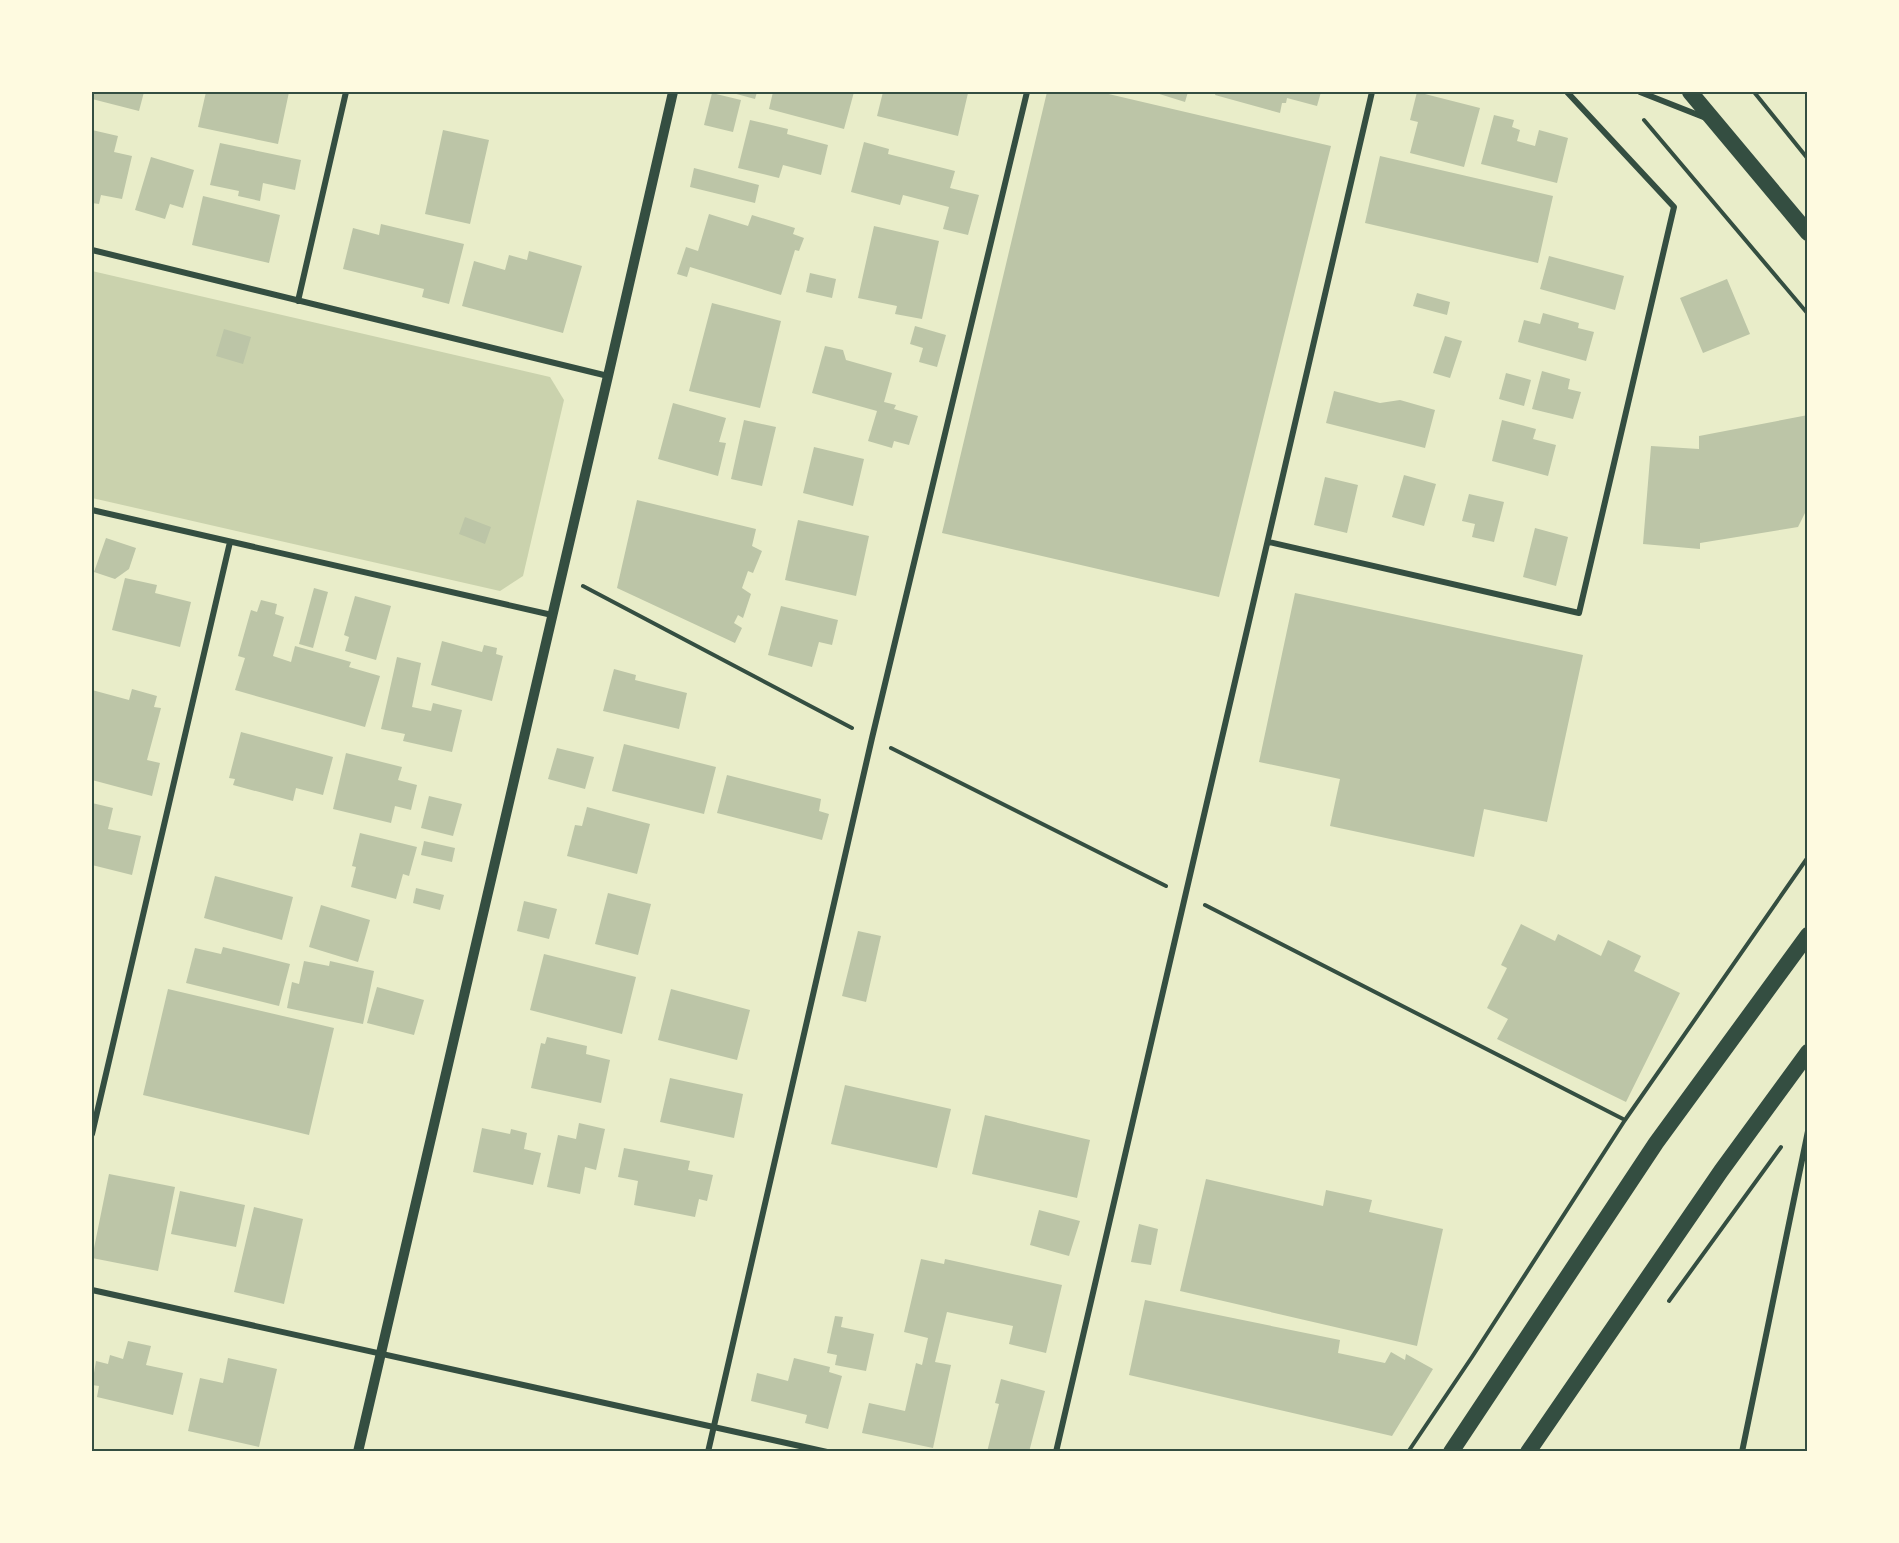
<svg xmlns="http://www.w3.org/2000/svg" width="1899" height="1543" font-family="Figtree,sans-serif">
<style>
.green{fill:#cad2ad}
.building{fill:#bcc5a7}
.lines{fill:none;stroke-linecap:round;stroke-linejoin:round}
.path{stroke:#344e41;stroke-width:4}
.minor{stroke:#344e41;stroke-width:6}
.tertiary{stroke:#344e41;stroke-width:10}
.trunk{stroke:#344e41;stroke-width:16}
.neatline{fill:none;stroke:#344e41;stroke-width:2}
</style>
<rect width="100%" height="100%" fill="#e9edc9"/>
<path class="green" d="M92,271L550,377L564,400L523,576L500,591L92,498Z"/>
<path class="building" d="M92,92H144L139,111L92,99Z
M206,92H289L278,144L198,127Z
M729,92H757L755,99Z
M773,92H854L844,129L769,109Z
M883,92L968,93L958,136L877,116Z
M1047,92H1100L1331,146L1219,597L942,533Z
M1153,92H1188L1185,102Z
M1216,92H1321L1317,106L1287,98L1286,103H1282L1280,113L1215,95Z
M1417,92L1480,108L1464,167L1410,153L1418,122L1410,120Z
M712,93L741,100L733,132L704,125Z
M1494,115L1514,120L1512,127L1520,130L1517,141L1535,146L1539,130L1568,138L1557,183L1481,164Z
M750,120L788,129L787,134L828,145L821,175L783,165L779,178L738,168Z
M92,130L118,136L114,152L132,156L122,199L101,195L99,204L92,203Z
M443,130L489,140L470,224L425,214Z
M864,142L889,149L888,154L955,171L950,188L979,195L968,235L943,229L949,207L903,195L900,205L851,192Z
M220,143L301,160L295,190L263,183L260,201L238,196L239,191L210,185Z
M1380,156L1553,196L1538,263L1365,223Z
M151,157L194,170L183,208L170,204L165,219L135,210Z
M694,168L759,185L755,203L690,187Z
M203,196L280,215L269,263L192,245Z
M709,214L748,226L752,215L795,228L793,234L804,238L799,251L795,250L781,295L690,267L687,277L677,274L686,247L698,251Z
M381,224L464,244L449,304L422,297L424,289L343,269L353,228L379,235Z
M874,226L939,241L922,319L895,314L897,306L858,298Z
M529,251L582,266L563,333L462,306L474,261L505,270L509,255L527,260Z
M1549,256L1624,276L1615,310L1540,289Z
M810,273L836,279L832,298L806,292Z
M1727,279L1750,334L1703,353L1680,298Z
M1417,293L1450,302L1447,315L1413,306Z
M712,303L781,321L760,408L689,391Z
M1543,313L1579,323L1578,328L1594,332L1586,361L1518,342L1524,320L1540,324Z
M915,326L946,335L937,367L919,362L923,348L910,344Z
M224,329L251,337L243,364L216,356Z
M1445,336L1462,341L1450,378L1433,373Z
M825,346L843,350L846,360L892,373L884,402L896,405L894,409L918,416L909,445L894,441L892,448L868,441L877,411L812,393Z
M1542,371L1570,379L1568,389L1581,392L1573,419L1532,409Z
M1506,373L1531,380L1524,406L1499,399Z
M1334,391L1380,403L1400,400L1435,410L1425,448L1326,423Z
M673,403L726,418L719,442L726,443L718,476L658,459Z
M1808,415V507L1798,527L1700,543V549L1643,544L1651,446L1699,449V436Z
M744,420L776,427L762,486L731,479Z
M1502,420L1536,429L1533,439L1556,445L1548,476L1492,461Z
M814,447L864,459L853,506L803,493Z
M1404,475L1436,484L1424,526L1392,517Z
M1325,477L1358,485L1347,533L1314,525Z
M1469,494L1504,502L1494,542L1472,537L1475,524L1462,521Z
M637,500L756,529L752,546L762,551L753,573L748,571L742,588L751,594L743,618L738,615L734,623L742,628L735,643L617,588Z
M465,517L491,527L485,544L459,534Z
M798,520L869,536L856,596L785,580Z
M1535,528L1568,537L1556,586L1523,577Z
M106,538L136,548L129,569L115,579L94,572Z
M125,578L157,585L155,593L191,602L180,647L112,630Z
M314,588L328,592L313,648L299,644Z
M1295,593L1583,655L1547,822L1484,809L1474,857L1330,826L1340,779L1259,762Z
M355,596L391,606L376,660L345,651L349,637L344,635Z
M261,600L277,604L275,614L284,617L273,656L291,662L295,646L351,662L349,667L380,676L365,727L235,690L245,658L238,656L251,610L257,612Z
M781,606L838,620L832,645L819,642L812,667L768,655Z
M442,641L482,652L484,645L497,648L496,654L503,656L492,701L431,685Z
M397,657L421,663L412,707L431,711L433,703L462,710L452,752L403,741L405,734L381,729Z
M614,669L636,675L635,680L687,693L679,729L603,711Z
M132,689L157,696L154,707L161,708L147,760L160,763L152,796L92,780V690L129,700Z
M241,732L333,757L323,795L296,788L293,801L233,785L235,779L229,778Z
M624,744L716,767L704,814L612,791Z
M557,748L594,757L585,789L548,779Z
M346,753L402,767L398,780L417,785L411,810L395,806L391,823L333,809Z
M727,775L821,799L819,811L829,814L822,840L717,813Z
M429,796L462,804L453,836L421,828Z
M92,803L113,808L108,829L141,836L132,875L92,865Z
M587,807L650,824L637,874L567,856L575,825L582,826Z
M360,833L417,847L409,876L403,874L396,899L351,887L356,867L352,866Z
M424,841L455,848L452,862L421,855Z
M215,876L293,897L282,940L204,918Z
M416,888L444,895L440,910L413,903Z
M608,893L651,904L638,955L595,944Z
M524,901L557,909L549,939L517,931Z
M321,905L370,920L358,962L309,947Z
M1521,924L1555,941L1558,934L1601,956L1608,940L1641,956L1634,971L1680,993L1626,1102L1497,1039L1508,1019L1487,1008L1507,968L1501,965Z
M858,931L881,936L866,1002L842,996Z
M223,947L290,964L279,1006L186,983L195,948L221,954Z
M544,954L636,977L622,1034L530,1010Z
M304,961L329,966L330,961L374,971L363,1024L287,1008L292,982L299,984Z
M377,987L424,1000L414,1035L367,1023Z
M168,989L334,1028L309,1135L143,1095Z
M671,989L750,1010L737,1060L658,1040Z
M547,1037L587,1046L586,1054L610,1060L601,1103L531,1088L541,1043L545,1044Z
M670,1078L743,1094L734,1138L660,1122Z
M845,1085L951,1109L937,1168L831,1144Z
M985,1115L1090,1140L1077,1198L972,1174Z
M579,1123L605,1129L596,1170L585,1167L580,1194L547,1187L558,1135L576,1139Z
M482,1128L510,1134L511,1129L527,1133L524,1149L541,1153L533,1185L473,1172Z
M624,1148L690,1161L688,1170L713,1175L707,1201L699,1199L695,1217L634,1205L638,1181L618,1177Z
M109,1174L175,1187L158,1271L92,1258Z
M1206,1179L1323,1206L1326,1190L1372,1200L1369,1212L1443,1229L1417,1346L1180,1291Z
M180,1191L245,1205L236,1247L171,1234Z
M254,1207L303,1219L284,1304L234,1292Z
M1039,1210L1080,1221L1069,1256L1030,1245Z
M1139,1224L1158,1229L1151,1265L1131,1262Z
M921,1259L944,1264L945,1259L1062,1285L1046,1353L1009,1344L1013,1326L947,1312L935,1362L951,1365L933,1448L862,1433L869,1403L905,1411L916,1363L922,1365L928,1338L904,1332Z
M1145,1300L1340,1340L1338,1353L1385,1363L1391,1352L1405,1360L1406,1354L1433,1369L1392,1436L1129,1375Z
M835,1316L843,1317L841,1327L874,1334L866,1371L835,1365L837,1355L827,1353Z
M128,1341L151,1346L146,1365L183,1373L173,1415L97,1397L99,1386L92,1385L96,1361L108,1364L110,1355L123,1359Z
M228,1358L277,1369L259,1447L188,1431L200,1378L223,1383Z
M794,1358L830,1367L829,1372L842,1376L828,1429L805,1423L807,1415L751,1401L757,1373L788,1381Z
M1001,1379L1045,1391L1029,1452H987L999,1404L995,1403Z"/>
<g class="lines">
<path class="path" d="M1754,92L1808,159
M1644,120L1808,314
M583,586L852,728
M891,748L1166,886
M1205,905L1625,1120
M1669,1301L1781,1147
M1408,1452L1472,1357L1625,1120L1808,857"/>
<path class="minor" d="M1640,92L1706,118
M92,250L608,376
M298,301L346,92
M92,510L552,615
M1269,542L1579,613L1674,207L1567,92
M92,1134L230,542
M92,1290L827,1452
M708,1452L872,738L1027,92
M1056,1452L1372,92
M1742,1452L1808,1131"/>
<path class="tertiary" d="M358,1452L608,376L673,92"/>
<path class="trunk" d="M1690,92L1808,233
M1451,1452L1656,1143L1808,935
M1528,1452L1721,1171L1808,1052"/>
</g>
<rect width="1899" height="1543" fill="none" stroke="#fefae0" stroke-width="186"/>
<rect x="93" y="93" width="1713" height="1357" class="neatline"/>
</svg>
